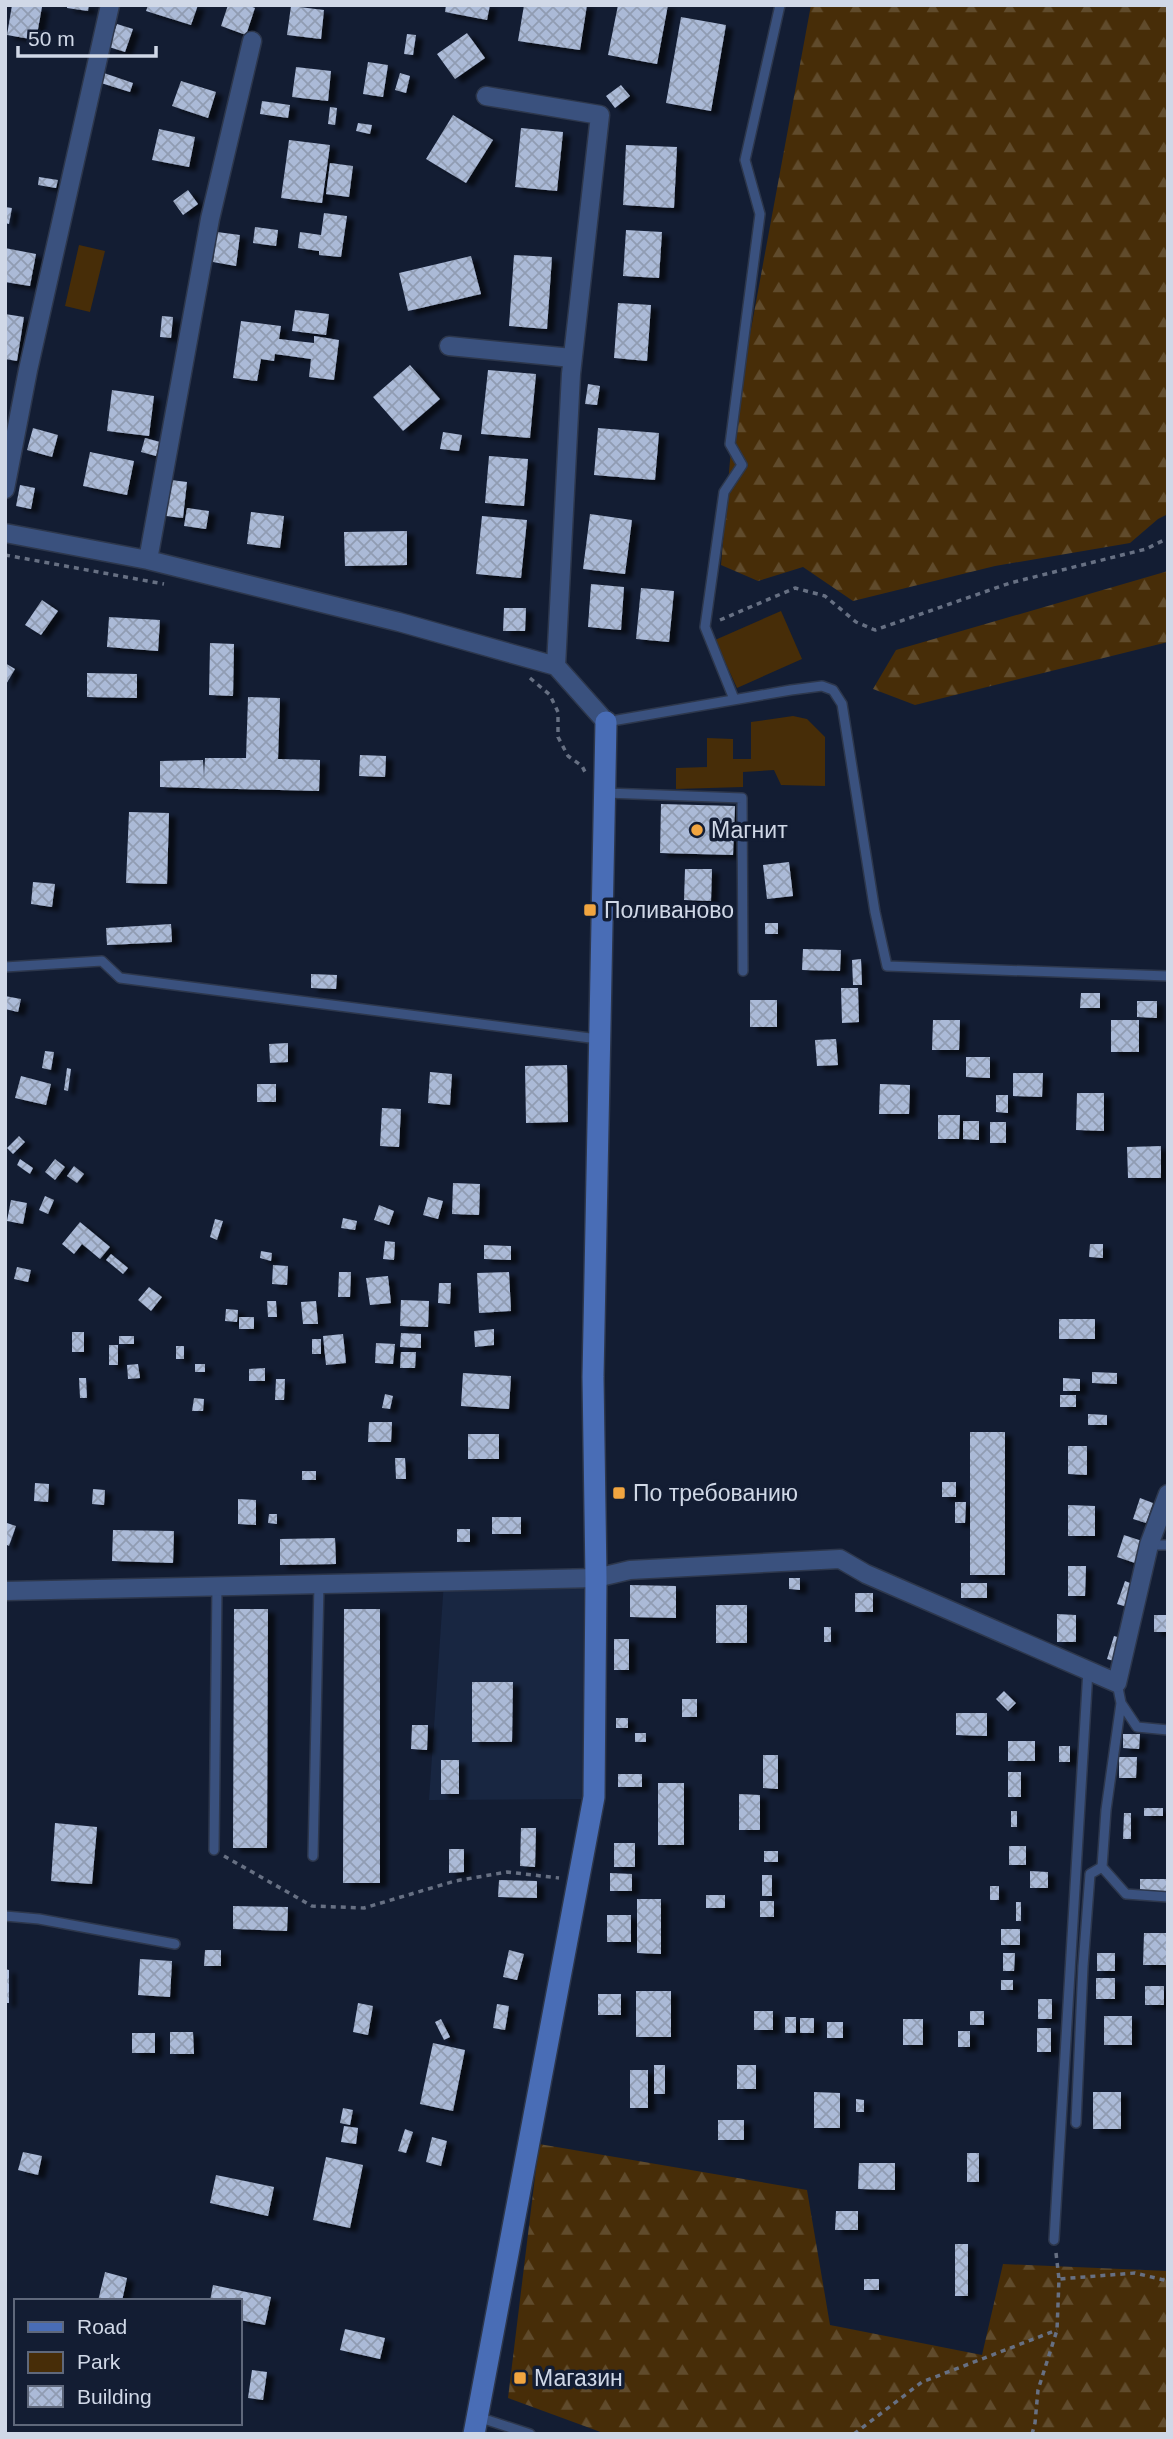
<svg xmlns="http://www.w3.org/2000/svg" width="1173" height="2439" font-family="Arial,sans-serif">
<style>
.built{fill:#182641}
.forest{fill:url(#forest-firs)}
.green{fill:#472d08}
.building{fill:url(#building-cross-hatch);filter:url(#shadow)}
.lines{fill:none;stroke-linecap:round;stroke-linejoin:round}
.lane-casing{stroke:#2d374c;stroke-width:12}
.street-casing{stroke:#2d374c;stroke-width:21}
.secondary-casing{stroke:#2d374c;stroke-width:24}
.path{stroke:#677083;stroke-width:3.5;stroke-dasharray:5 5;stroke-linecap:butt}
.lane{stroke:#3a517e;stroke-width:9}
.street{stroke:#3a517e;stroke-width:18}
.secondary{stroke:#496db6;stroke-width:21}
.poi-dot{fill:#f1a540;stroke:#131d33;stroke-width:2.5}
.labels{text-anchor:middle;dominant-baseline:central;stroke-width:7;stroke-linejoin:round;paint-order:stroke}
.poi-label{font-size:23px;fill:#d0d8e7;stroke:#131d33;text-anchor:start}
</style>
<defs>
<pattern id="forest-firs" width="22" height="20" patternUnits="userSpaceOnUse" patternTransform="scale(1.75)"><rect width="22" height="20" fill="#472d08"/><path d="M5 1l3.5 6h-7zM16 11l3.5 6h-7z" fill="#604b2c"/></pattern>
<pattern id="building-cross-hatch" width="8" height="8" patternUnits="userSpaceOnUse" patternTransform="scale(1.75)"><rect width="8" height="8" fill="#abbad7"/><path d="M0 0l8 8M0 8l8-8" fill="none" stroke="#909cb2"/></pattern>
<filter id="shadow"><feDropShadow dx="7" dy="4" stdDeviation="2" flood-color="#0009"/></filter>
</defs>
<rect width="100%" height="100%" fill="#131d33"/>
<path class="built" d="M584,1578L582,1799L429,1800L444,1581Z"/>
<path class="forest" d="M811,5H1168V514L1158,519L1130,543L995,566L853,601L803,567L758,581L721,565L733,426Z
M1168,571V642L915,705L873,689L896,650Z
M539,2144L807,2190L830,2325L982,2355L1003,2264L1168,2271V2434H606L508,2398Z"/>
<path class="green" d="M79,245L105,251L90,312L65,306Z
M781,611L802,659L737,688L715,640Z
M793,716L807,719L825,737V786L781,785L774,770L743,772V787L676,789V768L707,767V738L733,739V759H751V722Z"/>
<path class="building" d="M12,5L42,7L36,40L7,35Z
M67,5H89L88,11L67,8Z
M148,5H198L191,25L146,11Z
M228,5H247L255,8L246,35L221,26Z
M446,5H490L487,20L445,12Z
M524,5H587L580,50L518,41Z
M618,5H668L657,64L608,55Z
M291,6L324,10L321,39L287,35Z
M681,17L726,25L711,111L666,103Z
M117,24L133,29L125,52L109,47Z
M467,33L485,58L455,79L437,54Z
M407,34L416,35L413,55L404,54Z
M368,62L388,65L383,97L363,94Z
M296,67L331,71L328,101L292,97Z
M104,73L133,83L130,92L101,83Z
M400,73L410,76L406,93L395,90Z
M181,81L216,92L208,118L172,106Z
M621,85L630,96L615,108L606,96Z
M262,101L290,105L288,118L260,114Z
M330,107L337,108L335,125L328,124Z
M453,115L493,140L466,183L426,159Z
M358,123L372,125L370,134L356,131Z
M521,128L563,132L557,191L515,187Z
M159,129L195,137L189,167L152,160Z
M289,140L330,145L322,203L281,198Z
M626,145L677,147L674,208L623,205Z
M330,163L353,166L349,197L326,194Z
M39,177L58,180L56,188L38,185Z
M188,190L198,204L183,215L173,201Z
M5,207L12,208L9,224L5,223Z
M324,213L347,216L341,257L319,255V251L298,248L300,232L321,235Z
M255,227L278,230L276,246L253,243Z
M626,230L662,232L659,278L623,276Z
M217,232L240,235L236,266L213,262Z
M5,248L36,254L30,286L5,282Z
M514,255L552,257L547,329L509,326Z
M471,256L481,294L408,311L399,273Z
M618,303L651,305L647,361L614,358Z
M295,310L329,314L326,335L292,331Z
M5,314L24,317L17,361L5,359Z
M162,316L173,317L171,338L160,337Z
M241,321L281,326L279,339L314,343V336L339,340L334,380L309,377L311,359L275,354L274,361L261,359L257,381L233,378Z
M410,365L440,399L403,431L373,397Z
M488,370L536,374L530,438L481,434Z
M588,384L600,386L597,405L585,404Z
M112,390L154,396L149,436L107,431Z
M33,428L58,435L52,457L27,450Z
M598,428L659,433L655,480L594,475Z
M443,432L462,435L459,451L440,449Z
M145,438L160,442L156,456L141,452Z
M90,452L134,461L127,495L83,486Z
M489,456L528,459L524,506L485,503Z
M171,480L187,482L183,518L166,516Z
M20,485L35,488L31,509L16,506Z
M187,508L209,511L206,529L184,526Z
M251,512L284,516L280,548L247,544Z
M590,514L632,520L625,574L583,569Z
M482,516L527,520L521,578L476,574Z
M407,531V565L345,566L344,532Z
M591,584L624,587L621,630L588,627Z
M641,588L674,591L669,642L636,639Z
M42,600L58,611L41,635L25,625Z
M504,608H526L525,631H503Z
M109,617L160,620L158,651L107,647Z
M210,643L234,644L233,696L209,695Z
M5,663L15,669L5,686Z
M87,673L137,674V698L87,697Z
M248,697L280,698L278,759L320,760L319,791L160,787V761L203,760L204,778L205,758H246Z
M360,755L386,756L385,777L359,776Z
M661,804L735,806L733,855L660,853Z
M129,812L169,813L167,884L126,883Z
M789,862L793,896L767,899L763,865Z
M685,869H712L711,901L684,900Z
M33,882L55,884L52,907L31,904Z
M765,923H778V934H765Z
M171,924L172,942L107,945L106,928Z
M803,949L841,950L840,971L802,970Z
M861,959L862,985H853L852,960Z
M311,974L337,975L336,989L311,988Z
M841,988H858L859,1022L842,1023Z
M1081,993H1100V1008H1080Z
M5,996L21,999L18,1012L5,1009Z
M750,1000H777V1027H750Z
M1137,1001H1157V1018L1137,1017Z
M933,1020H960L959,1050H932Z
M1111,1020H1139V1052H1111Z
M836,1039L838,1065L817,1066L815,1040Z
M288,1043V1062L270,1063L269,1044Z
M45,1051L54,1052L51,1070L42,1068Z
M966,1057H990V1078L966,1077Z
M567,1065L568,1122L526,1123L525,1066Z
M67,1068L71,1069L68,1091L64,1090Z
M430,1072L452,1074L450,1105L428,1103Z
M1013,1073H1043L1042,1097L1013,1096Z
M21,1076L51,1084L46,1105L15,1098Z
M257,1084H276V1102H257Z
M880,1084L910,1085L909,1114H879Z
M1077,1093H1104V1131L1076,1130Z
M996,1095H1008V1113L996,1112Z
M382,1108L401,1109L399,1147L380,1146Z
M938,1115H960L959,1139H938Z
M963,1121H979V1140L963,1139Z
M990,1122H1006V1143H990Z
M19,1136L25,1142L13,1154L7,1148Z
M1161,1146V1178H1128L1127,1147Z
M20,1159L33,1168L30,1174L17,1165Z
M55,1159L65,1167L55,1180L45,1172Z
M74,1166L84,1174L77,1183L67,1176Z
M453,1183L480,1184L479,1215L452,1214Z
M45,1196L54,1200L48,1214L39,1210Z
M428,1197L443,1201L438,1219L423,1215Z
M11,1200L27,1203L23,1224L7,1221Z
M379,1205L394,1211L389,1225L374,1220Z
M343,1218L357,1221L355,1230L341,1228Z
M215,1219L223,1221L217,1240L210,1237Z
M80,1222L110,1247L100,1259L82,1244L74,1254L62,1244Z
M385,1241L395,1242L394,1260L383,1259Z
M1090,1244H1103V1258L1089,1257Z
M484,1245L511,1246V1260L484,1259Z
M261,1251L272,1253L271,1261L260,1258Z
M111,1254L128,1268L123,1274L106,1260Z
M273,1265L288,1266L287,1285L272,1284Z
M17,1267L31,1270L28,1282L14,1279Z
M339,1272H351L350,1297H338Z
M509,1272L511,1311L479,1313L477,1273Z
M388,1276L391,1303L370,1305L366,1278Z
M439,1283H451L450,1304L438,1303Z
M149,1287L162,1297L151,1311L138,1300Z
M401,1300L429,1301L428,1327L400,1326Z
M267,1301H276L277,1317H268Z
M316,1301L318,1324H303L301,1302Z
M226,1309L238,1310L237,1322L225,1321Z
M239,1317H254V1329H239Z
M1059,1319H1095V1339H1059Z
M494,1329V1345L475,1347L474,1331Z
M72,1332H84V1352H72Z
M401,1333L421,1334V1348L400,1347Z
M343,1334L346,1363L326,1365L323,1336Z
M119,1336H134V1344H119Z
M312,1339H321V1354H312Z
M376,1343L395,1344L393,1364L375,1363Z
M109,1345H118V1365H109Z
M176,1346H184V1359H176Z
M401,1352H416L415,1368H400Z
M138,1364L140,1378L128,1379L127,1365Z
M195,1364H205V1372H195Z
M265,1368V1381H249V1369Z
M1092,1372L1117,1373V1384L1092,1383Z
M463,1373L511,1376L509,1409L461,1406Z
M79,1378H86L87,1398H80Z
M1063,1378L1080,1379V1391H1063Z
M276,1379H285L284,1400H275Z
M385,1394L393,1396L390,1409L382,1408Z
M1060,1395H1076V1407H1060Z
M194,1398L204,1399L203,1411H192Z
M1088,1414L1107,1415V1425H1088Z
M369,1422H392L391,1442H368Z
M970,1432H1005V1575H970Z
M468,1434H499V1459H468Z
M1068,1446H1087V1475L1068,1474Z
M395,1458H405L406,1479H396Z
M302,1471H316V1480H302Z
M942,1482H956V1497H942Z
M35,1483L49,1484L48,1502L34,1501Z
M93,1489L105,1490L104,1505L92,1504Z
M1140,1498L1153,1503L1146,1523L1133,1519Z
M238,1499L256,1500V1525L238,1524Z
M955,1502H966L965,1523H955Z
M1068,1505L1095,1506V1536H1068Z
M269,1514H277V1524L268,1523Z
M492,1517H521V1534H492Z
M7,1523L16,1526L9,1546L5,1544Z
M457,1529H470V1542H457Z
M113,1530L174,1531L173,1563L112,1561Z
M1124,1535L1142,1541L1135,1563L1117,1557Z
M335,1538L336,1564L280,1565V1539Z
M1068,1566H1086L1085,1596H1068Z
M789,1578H800V1590L789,1589Z
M1125,1581L1135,1585L1127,1607L1117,1604Z
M961,1583H987V1598H961Z
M630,1585L676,1586V1618L630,1617Z
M855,1593H873V1612H855Z
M716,1605H747V1643H716Z
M234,1609H268L267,1848H233Z
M344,1609H380V1883H343Z
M1057,1614L1076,1615V1642H1057Z
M1154,1615H1168V1632H1154Z
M824,1627H831V1642H824Z
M1114,1636L1124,1639L1117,1662L1107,1659Z
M614,1639H629V1670H614Z
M472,1682H513L512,1742H472Z
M1004,1691L1016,1703L1008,1711L996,1699Z
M682,1699H697V1717H682Z
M956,1713H987V1736L956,1735Z
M616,1718H628V1728H616Z
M412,1725H428L427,1750L411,1749Z
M635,1733H646V1742H635Z
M1123,1734H1140L1139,1749L1123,1748Z
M1008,1741H1035V1761H1008Z
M1059,1746H1070V1762H1059Z
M763,1755H778V1789L763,1788Z
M1119,1757H1137L1136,1778H1119Z
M441,1760H459V1794H441Z
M1008,1772H1021V1797H1008Z
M618,1774H642V1787H618Z
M658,1783H684V1845H658Z
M739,1794L760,1795V1830H739Z
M1144,1808H1163V1816H1144Z
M1011,1811H1017V1827H1011Z
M1124,1813H1131V1839H1123Z
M55,1823L97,1827L92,1884L51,1881Z
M521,1828H536L535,1867L520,1866Z
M614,1843H635V1867H614Z
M1009,1846H1026V1865H1009Z
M449,1849H464V1872L449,1873Z
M764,1851H778V1862H764Z
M1030,1871L1048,1872V1888H1030Z
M610,1873L632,1874V1891H610Z
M762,1875H772V1896H762Z
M1140,1879H1168V1894H1140Z
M499,1880L537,1881V1898L498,1897Z
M990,1886H999V1900H990Z
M706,1895H725V1908H706Z
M637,1899H661V1954L637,1953Z
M760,1901H774V1917H760Z
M1016,1902H1021V1921H1016Z
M233,1906L288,1907L287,1931L233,1929Z
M607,1915H631V1942H607Z
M1001,1929H1020V1945H1001Z
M1144,1933H1167V1965H1143Z
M205,1950H221V1966H204Z
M509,1950L524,1954L517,1980L503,1977Z
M1003,1953H1015L1014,1971H1003Z
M1097,1953H1115V1971H1097Z
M140,1959L172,1961L170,1997L138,1995Z
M5,1969L9,1970V2003H5Z
M1096,1978H1115V1999H1096Z
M1001,1980H1013V1990H1001Z
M1145,1986H1164V2005H1145Z
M636,1991H671V2037H636Z
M598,1994H621V2015H598Z
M1038,1999H1052V2019H1038Z
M358,2003L373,2006L368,2035L353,2032Z
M497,2004L509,2006L505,2030L493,2028Z
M754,2011H773V2030H754Z
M970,2011H984V2025H970Z
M1104,2016H1132V2045H1104Z
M785,2017H796V2033H785Z
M800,2018H814V2033H800Z
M441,2019L450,2037L444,2040L435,2022Z
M903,2019H923V2045H903Z
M827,2022H843V2038H827Z
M1037,2028H1051V2052H1037Z
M958,2031H970V2047H958Z
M170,2032H193L194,2054H170Z
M132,2033H155V2053H132Z
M433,2043L465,2050L453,2111L420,2104Z
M654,2065H665V2094H654Z
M737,2065H756V2089H737Z
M630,2070H648V2108H630Z
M814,2092L840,2093V2128H814Z
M1093,2092H1121V2129H1093Z
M856,2099L864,2100V2112H856Z
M343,2108L353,2110L350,2125L340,2123Z
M718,2120H744V2140H718Z
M344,2126L358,2128L356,2144L341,2142Z
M405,2129L413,2132L406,2153L398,2151Z
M432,2137L447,2141L441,2166L426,2162Z
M23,2152L42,2156L38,2175L18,2170Z
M967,2153H979V2182H967Z
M326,2157L363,2165L350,2228L313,2220Z
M859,2163H895V2190L858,2189Z
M216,2175L274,2187L268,2216L210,2203Z
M836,2211H858V2230H835Z
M955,2244H968V2296H955Z
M105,2272L127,2278L122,2301H98Z
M864,2279H879V2290H864Z
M213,2285L271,2297L265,2325L240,2320V2301H210Z
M345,2329L385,2338L380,2359L340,2350Z
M252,2370L267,2372L263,2400L248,2398Z"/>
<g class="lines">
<g class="lane-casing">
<path id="lane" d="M734,699L705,627L724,492L742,465L730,444L760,214L745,160L780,5
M606,722L791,690L822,686L833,690L842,704L875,912L887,966L1168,976
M606,793L742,798L743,971
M5,967L102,961L120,978L598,1039
M1149,1545H1168
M1117,1683L1121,1703L1137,1727L1168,1730
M1121,1703L1106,1810L1102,1867L1126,1894L1168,1897
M214,1850L217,1586
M313,1856L319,1584
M5,1916L39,1919L175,1944
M1076,2123L1083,1966L1090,1874L1102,1867
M1054,2240L1088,1670
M478,2417L530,2434"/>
</g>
<g class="street-casing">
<path id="street" d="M486,96L600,115L571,374L556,666
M449,346L572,358
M5,489L28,370L110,5
M5,533L148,560L399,622L556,666L606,722
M148,560L210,219L252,41
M5,1591L596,1578L630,1570L840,1559L866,1574L1117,1683L1149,1545L1168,1494"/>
</g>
<g class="secondary-casing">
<path id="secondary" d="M474,2434L594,1797L596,1578L593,1377L606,722"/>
</g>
<path class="path" d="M5,555L164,584
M720,620L795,588L825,596L856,622L875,630L1010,583L1146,549L1168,538
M530,678L550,695L558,712V737L568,756L582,766L585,772
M224,1856L312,1906L364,1908L455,1881L507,1872L559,1878
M1056,2253L1059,2279
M854,2434L922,2382L1057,2330
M1032,2434L1035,2423L1038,2390L1057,2330L1059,2279L1135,2273L1168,2281"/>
<use href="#lane" class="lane"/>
<use href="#street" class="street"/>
<use href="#secondary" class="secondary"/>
</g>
<g class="poi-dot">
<circle cx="697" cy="830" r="7"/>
<rect x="583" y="903" width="14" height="14" rx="3.5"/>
<rect x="612" y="1486" width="14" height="14" rx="3.5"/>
<rect x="513" y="2371" width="14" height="14" rx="3.5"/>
</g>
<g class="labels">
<g class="poi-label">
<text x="711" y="830">Магнит</text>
<text x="604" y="910">Поливаново</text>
<text x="633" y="1493">По требованию</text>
<text x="534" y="2378">Магазин</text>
</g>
</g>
<rect width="1173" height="2439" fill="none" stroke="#d0d8e7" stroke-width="14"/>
<rect x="14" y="2299" width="228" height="126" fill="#131d33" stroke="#5f687b" stroke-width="2"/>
<rect x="28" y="2322" width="35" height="10" fill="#496db6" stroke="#5f687b" stroke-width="2"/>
<text x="77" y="2334" font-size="21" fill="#d0d8e7">Road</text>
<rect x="28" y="2352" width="35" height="21" fill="#472d08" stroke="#5f687b" stroke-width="2"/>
<text x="77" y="2369" font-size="21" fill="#d0d8e7">Park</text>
<rect x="28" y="2386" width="35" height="21" fill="url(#building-cross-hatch)" stroke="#5f687b" stroke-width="2"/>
<text x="77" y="2404" font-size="21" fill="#d0d8e7">Building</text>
<path d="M18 46v10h138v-10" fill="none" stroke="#d0d8e7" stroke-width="3.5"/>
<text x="28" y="46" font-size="21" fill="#d0d8e7" stroke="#131d33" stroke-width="5" paint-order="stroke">50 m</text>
</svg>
